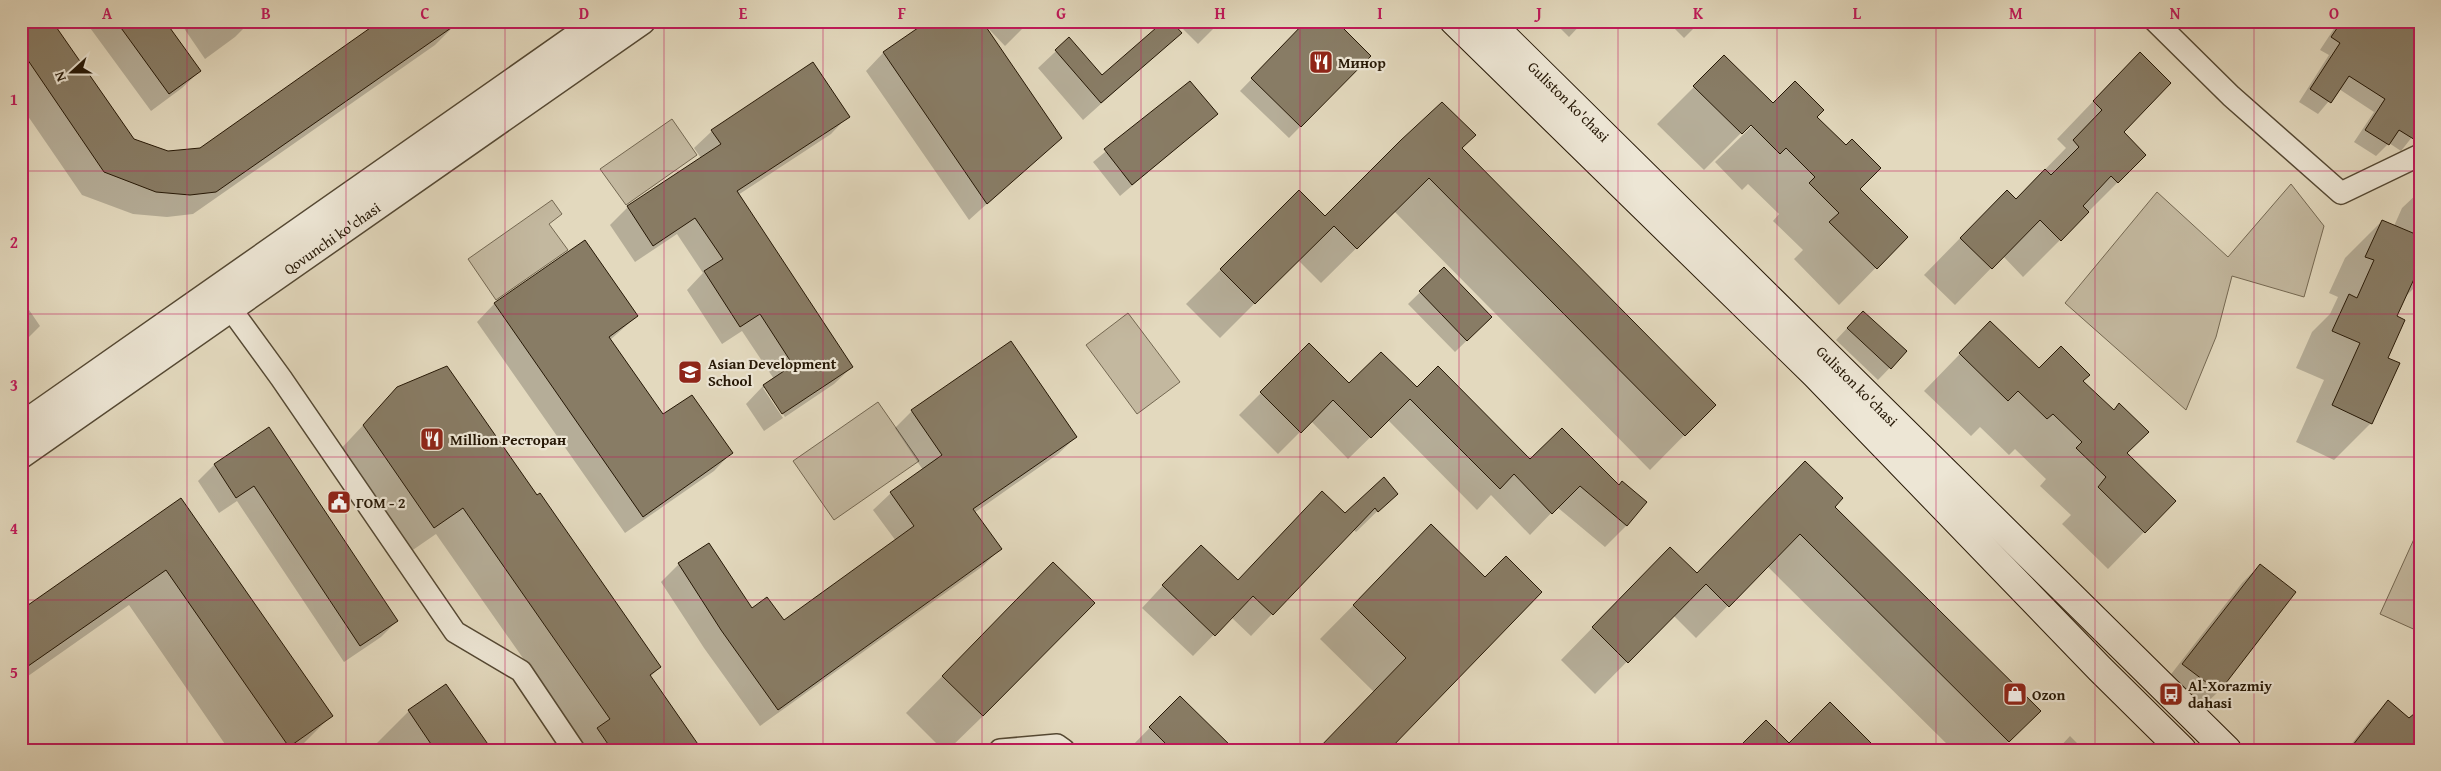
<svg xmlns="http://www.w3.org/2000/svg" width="2441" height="771" font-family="'Gentium Book Plus',serif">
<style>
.green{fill:#c3b89f;stroke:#746852}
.shadow{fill:#0003}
.building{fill:#887c65;stroke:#251705}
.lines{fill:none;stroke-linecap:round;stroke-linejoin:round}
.minor-casing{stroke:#544833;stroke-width:24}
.tertiary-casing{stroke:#544833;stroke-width:29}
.secondary-casing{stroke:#251705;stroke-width:30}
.minor{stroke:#ede6d5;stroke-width:21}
.tertiary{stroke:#ede6d5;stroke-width:26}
.secondary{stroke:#ede6d5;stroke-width:28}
.grid{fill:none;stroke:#c2185b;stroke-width:1;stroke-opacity:0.55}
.labels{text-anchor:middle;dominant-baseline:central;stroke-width:4.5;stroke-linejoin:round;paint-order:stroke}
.poi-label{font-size:15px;font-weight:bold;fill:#251705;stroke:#ede6d5;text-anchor:start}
.street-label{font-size:15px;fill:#251705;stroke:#ede6d5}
.neatline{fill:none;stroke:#c2185b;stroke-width:2}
.grid-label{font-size:16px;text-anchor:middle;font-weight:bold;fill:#c2185b}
</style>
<rect width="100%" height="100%" fill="#e3d9be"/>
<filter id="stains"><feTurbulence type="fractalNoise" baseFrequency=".004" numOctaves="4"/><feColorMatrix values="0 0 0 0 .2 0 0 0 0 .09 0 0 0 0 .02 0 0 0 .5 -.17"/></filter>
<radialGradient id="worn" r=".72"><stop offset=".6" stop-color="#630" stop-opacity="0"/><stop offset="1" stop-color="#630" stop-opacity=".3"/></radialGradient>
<path class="green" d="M672,119L697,155L626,205L600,169Z
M2291,184L2324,226L2304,297L2232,276L2216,337L2186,410L2065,303L2157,192L2228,257Z
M552,200L562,214L549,224L568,250L496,300L468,259Z
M1128,313L1180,382L1137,414L1086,345Z
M878,402L919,461L834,520L793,461Z
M2414,539L2420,542V632L2380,614Z"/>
<path class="shadow" d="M21,21L133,140L168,152L201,149L458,22L435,45L193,214L167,217L133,214L82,195L21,106Z
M85,21H163L200,71L182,88L151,111Z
M179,21H251L235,37L205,59Z
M930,21H1030L1005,46L983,23L1060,138L969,220L866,71L883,53Z
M1175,21H1221L1198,44Z
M1308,21L1370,56L1289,138L1240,91Z
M1553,21H1584L1569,37Z
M1667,21H1701L1684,38Z
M2339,21H2420V127L2401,151L2389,143L2376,156L2354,142L2374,112L2339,89L2318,114L2299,102L2329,55L2320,50Z
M1180,33L1083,120L1038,68L1069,39L1102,77Z
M1724,57L1773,105L1815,117L1858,189L1906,237L1839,305L1794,259L1803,250L1773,221L1779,214L1748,184L1742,190L1715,162L1752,126L1750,124L1704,170L1657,124Z
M1190,82L1216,114L1120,196L1093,162Z
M2103,91L2123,132L2145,155L2023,277L2003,256L1955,305L1924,275L1970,228L2015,200L2066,148L2057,139Z
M848,116L831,134L738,195L852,367L834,384L785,417L766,388H763L783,418L764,431L746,404L763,386L774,379L742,331L722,344L687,290L703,273L677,234L635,262L610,225L628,207L701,158L694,148L712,131Z
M1460,149L1714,405L1650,470L1394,211L1321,283L1298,260L1220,338L1186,304L1299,192L1325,218Z
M2420,191V282L2404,298L2396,317L2371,423L2334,460L2296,442L2324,380L2296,368L2312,332L2330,314L2338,297L2329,293L2345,258L2382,221L2394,226L2402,208Z
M584,242L637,316L610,340L663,416L731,453L714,471L625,533L477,322L494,304Z
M1444,269L1491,317L1455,352L1408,304Z
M21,298L40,326L21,345Z
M1990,323L2039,370L2082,382L2113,411L2144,532L2108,569L2062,524L2071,515L2040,486L2046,479L2015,449L2009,455L1980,427L1971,436L1924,391Z
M1851,324L1905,352L1878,380L1836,340Z
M1309,345L1349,385L1417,389L1530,461L1562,429L1627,525L1605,547L1557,507L1530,535L1491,495L1477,510L1388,420L1348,459L1311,421L1278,454L1239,415Z
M398,388L536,497L660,667L650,677L701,750H577L583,744L436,534L407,554L337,453Z
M912,411L1076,437L1058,454L974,513L1000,549L983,566L760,726L704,648L661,582L679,564L708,545L751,610L784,621L896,541L873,510L891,493L923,470L895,428Z
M269,428L397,621L381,637L344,662L237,501L219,513L198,481L214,465Z
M1396,493L1356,532L1353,529L1251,636L1231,617L1193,656L1142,608L1179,568L1237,581Z
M181,500L331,716L297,750H229L129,605L21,681V611Z
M1833,507L2039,711L2000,750H1953L1767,566L1696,638L1673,615L1595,694L1561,660L1638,581L1696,574Z
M1398,560L1485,579L1374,692L1320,639Z
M2260,565L2294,592L2218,692L2200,709L2165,682L2242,583Z
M1017,600L983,716L948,750H943L906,713Z
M446,685L490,750H373L372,748L409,711Z
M1180,697L1234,750H1128Z
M2388,702L2409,720L2419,750H2347L2370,720Z
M2070,736L2084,750H2057Z
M114,745L117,750H107Z"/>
<path class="building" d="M21,21H52L134,139L168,151L200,148L380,21H461L216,192L190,195L156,192L104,172L21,50Z
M116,21H165L201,71L169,94Z
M928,21H982L1062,138L987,204L883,52Z
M1164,21H1171L1182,33L1101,103L1055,50L1069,37L1102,75Z
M1306,21H1336L1371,56L1301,127L1251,78Z
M2342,21H2420V143L2399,130L2389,145L2365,130L2385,99L2349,76L2331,103L2310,89L2340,43L2331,37Z
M2140,52L2171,83L2124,132L2146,155L2118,183L2111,176L2083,206L2089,212L2061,241L2040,220L1992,269L1960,238L2007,190L2016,199L2045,169L2051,175L2079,147L2073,140L2102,110L2093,101Z
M1724,55L1773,103L1795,81L1824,110L1817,117L1846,145L1852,139L1881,168L1860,189L1908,237L1877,269L1829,222L1839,213L1809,183L1815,177L1786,148L1780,154L1751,125L1742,134L1693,86Z
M813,62L850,117L737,191L853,367L782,414L763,385L793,365L760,314L740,327L704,271L723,259L695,218L653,246L627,206L721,144L711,130Z
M1190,81L1218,114L1132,185L1104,149Z
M1442,102L1476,135L1462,148L1716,405L1685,436L1429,178L1357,249L1334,226L1255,304L1220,269L1299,190L1325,216L1401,140Z
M2382,220L2420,236V281L2414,279L2397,316L2405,320L2388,358L2400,363L2372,424L2332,405L2360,343L2332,331L2349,294L2357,298L2374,260L2365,257Z
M585,240L638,316L609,337L663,414L692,395L733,453L643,517L494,303Z
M1444,267L1492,317L1467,341L1419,291Z
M1863,311L1907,351L1891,369L1847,328Z
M1990,321L2039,368L2061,346L2090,375L2083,381L2114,410L2119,403L2149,432L2127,453L2176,501L2145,533L2098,487L2106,477L2076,448L2082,442L2053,414L2047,419L2018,391L2008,401L1959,353Z
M1011,341L1077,437L973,509L1002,549L778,710L721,630L678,563L709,543L752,608L767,597L784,620L914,526L890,492L942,455L911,410Z
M1309,343L1349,383L1381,352L1417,387L1438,366L1530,459L1562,428L1619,485L1622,481L1647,502L1627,526L1580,486L1552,514L1514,474L1500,489L1410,399L1371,438L1333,400L1301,433L1260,392Z
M447,366L537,495L540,493L661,667L650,675L702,750H612L597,728L610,719L463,508L434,528L363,425L397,387Z
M269,427L398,621L360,646L254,486L236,498L214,464Z
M1805,461L1843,498L1835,507L2041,711L2009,742L1800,534L1729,607L1706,584L1628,663L1592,627L1670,547L1697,573Z
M1384,477L1398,494L1378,512L1375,508L1273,615L1253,596L1215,636L1162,585L1201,545L1238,580L1322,491L1345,513Z
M181,498L333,716L289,747L166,570L21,671V610Z
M1431,524L1485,577L1506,556L1542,592L1389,750H1317L1406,658L1353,605Z
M1053,562L1095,603L983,716L942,676Z
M2260,564L2296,592L2219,692L2182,664Z
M446,684L492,750H435L408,710Z
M1180,696L1235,750H1172L1149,727Z
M2388,700L2409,718L2420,709V750H2349Z
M1830,702L1878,750H1736L1766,720L1789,743Z"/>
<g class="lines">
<g class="minor-casing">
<path id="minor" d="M2155,21L2231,96L2341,193L2420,155
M222,297L281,378L455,632L521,671L574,750
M1000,750L1057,745L1064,750"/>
</g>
<g class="tertiary-casing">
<g id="tertiary">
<path d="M21,426L599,21"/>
<path id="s1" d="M21,455L642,21"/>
</g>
</g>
<g class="secondary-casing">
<g id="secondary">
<path d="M1454,21L1816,375L2100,669L2182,750"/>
<path id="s2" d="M1488,21L2227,750"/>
</g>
</g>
<use href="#minor" class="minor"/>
<use href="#tertiary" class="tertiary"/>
<use href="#secondary" class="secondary"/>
</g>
<path class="grid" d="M187,21V750M346,21V750M505,21V750M664,21V750M823,21V750M982,21V750M1141,21V750M1300,21V750M1459,21V750M1618,21V750M1777,21V750M1936,21V750M2095,21V750M2254,21V750M21,171H2420M21,314H2420M21,457H2420M21,600H2420"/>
<defs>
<g id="restaurant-square" transform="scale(1.25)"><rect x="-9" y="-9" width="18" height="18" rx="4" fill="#8f2418" stroke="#ede6d5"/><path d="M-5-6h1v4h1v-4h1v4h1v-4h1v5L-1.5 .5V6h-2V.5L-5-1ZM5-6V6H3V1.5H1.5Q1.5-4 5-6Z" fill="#fff"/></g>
<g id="school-square" transform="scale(1.25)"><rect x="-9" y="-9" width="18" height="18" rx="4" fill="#8f2418" stroke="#ede6d5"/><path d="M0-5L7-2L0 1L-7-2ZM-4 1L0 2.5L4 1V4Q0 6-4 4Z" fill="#fff"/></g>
<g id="civic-square" transform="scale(1.25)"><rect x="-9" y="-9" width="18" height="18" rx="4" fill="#8f2418" stroke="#ede6d5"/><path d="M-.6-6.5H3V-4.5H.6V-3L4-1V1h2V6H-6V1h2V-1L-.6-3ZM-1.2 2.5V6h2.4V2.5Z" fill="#fff"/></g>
<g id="shop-square" transform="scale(1.25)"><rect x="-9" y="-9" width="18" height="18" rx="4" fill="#8f2418" stroke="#ede6d5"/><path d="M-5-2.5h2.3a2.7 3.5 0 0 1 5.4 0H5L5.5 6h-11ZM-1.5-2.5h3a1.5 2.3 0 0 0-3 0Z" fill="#fff"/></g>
<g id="bus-square" transform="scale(1.25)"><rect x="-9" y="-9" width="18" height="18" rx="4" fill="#8f2418" stroke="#ede6d5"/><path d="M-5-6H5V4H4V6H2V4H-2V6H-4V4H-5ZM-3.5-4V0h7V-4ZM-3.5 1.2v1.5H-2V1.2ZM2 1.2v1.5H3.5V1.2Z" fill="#fff"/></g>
</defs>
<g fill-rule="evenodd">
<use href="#restaurant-square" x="1321" y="62"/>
<use href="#school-square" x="690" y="372"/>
<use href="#restaurant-square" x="432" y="439"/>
<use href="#civic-square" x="339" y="502"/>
<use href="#shop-square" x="2015" y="694"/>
<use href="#bus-square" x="2171" y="694"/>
</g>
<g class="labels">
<g class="poi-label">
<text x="1338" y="62">Минор</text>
<text x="708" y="363">Asian Development<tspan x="708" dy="17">School</tspan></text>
<text x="450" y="439">Million Ресторан</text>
<text x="356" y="502">ГОМ - 2</text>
<text x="2188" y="685">Al-Xorazmiy<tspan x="2188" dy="17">dahasi</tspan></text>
<text x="2032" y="694">Ozon</text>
</g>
<g class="street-label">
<text stroke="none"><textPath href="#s2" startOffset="114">Guliston ko'chasi</textPath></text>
<text stroke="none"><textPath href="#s1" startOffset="379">Qovunchi ko'chasi</textPath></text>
<text stroke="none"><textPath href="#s2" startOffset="519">Guliston ko'chasi</textPath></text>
</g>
</g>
<rect width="2441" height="771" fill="none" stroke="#e3d9be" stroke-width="55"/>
<g transform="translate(72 72) rotate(249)" stroke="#ede6d5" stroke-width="4" paint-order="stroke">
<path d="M0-4L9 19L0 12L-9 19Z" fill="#251705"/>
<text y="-8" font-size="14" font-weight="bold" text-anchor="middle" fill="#251705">N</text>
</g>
<rect x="28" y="28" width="2386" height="716" class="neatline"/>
<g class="grid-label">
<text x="107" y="19">A</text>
<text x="266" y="19">B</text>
<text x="425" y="19">C</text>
<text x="584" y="19">D</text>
<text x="743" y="19">E</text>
<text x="902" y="19">F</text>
<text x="1061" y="19">G</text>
<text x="1220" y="19">H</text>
<text x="1380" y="19">I</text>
<text x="1539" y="19">J</text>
<text x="1698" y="19">K</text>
<text x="1857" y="19">L</text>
<text x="2016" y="19">M</text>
<text x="2175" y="19">N</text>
<text x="2334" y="19">O</text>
<text x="14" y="105">1</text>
<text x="14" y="248">2</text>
<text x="14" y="391">3</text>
<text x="14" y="534">4</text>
<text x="14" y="678">5</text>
</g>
<rect width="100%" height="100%" filter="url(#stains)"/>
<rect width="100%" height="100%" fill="url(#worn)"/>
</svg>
